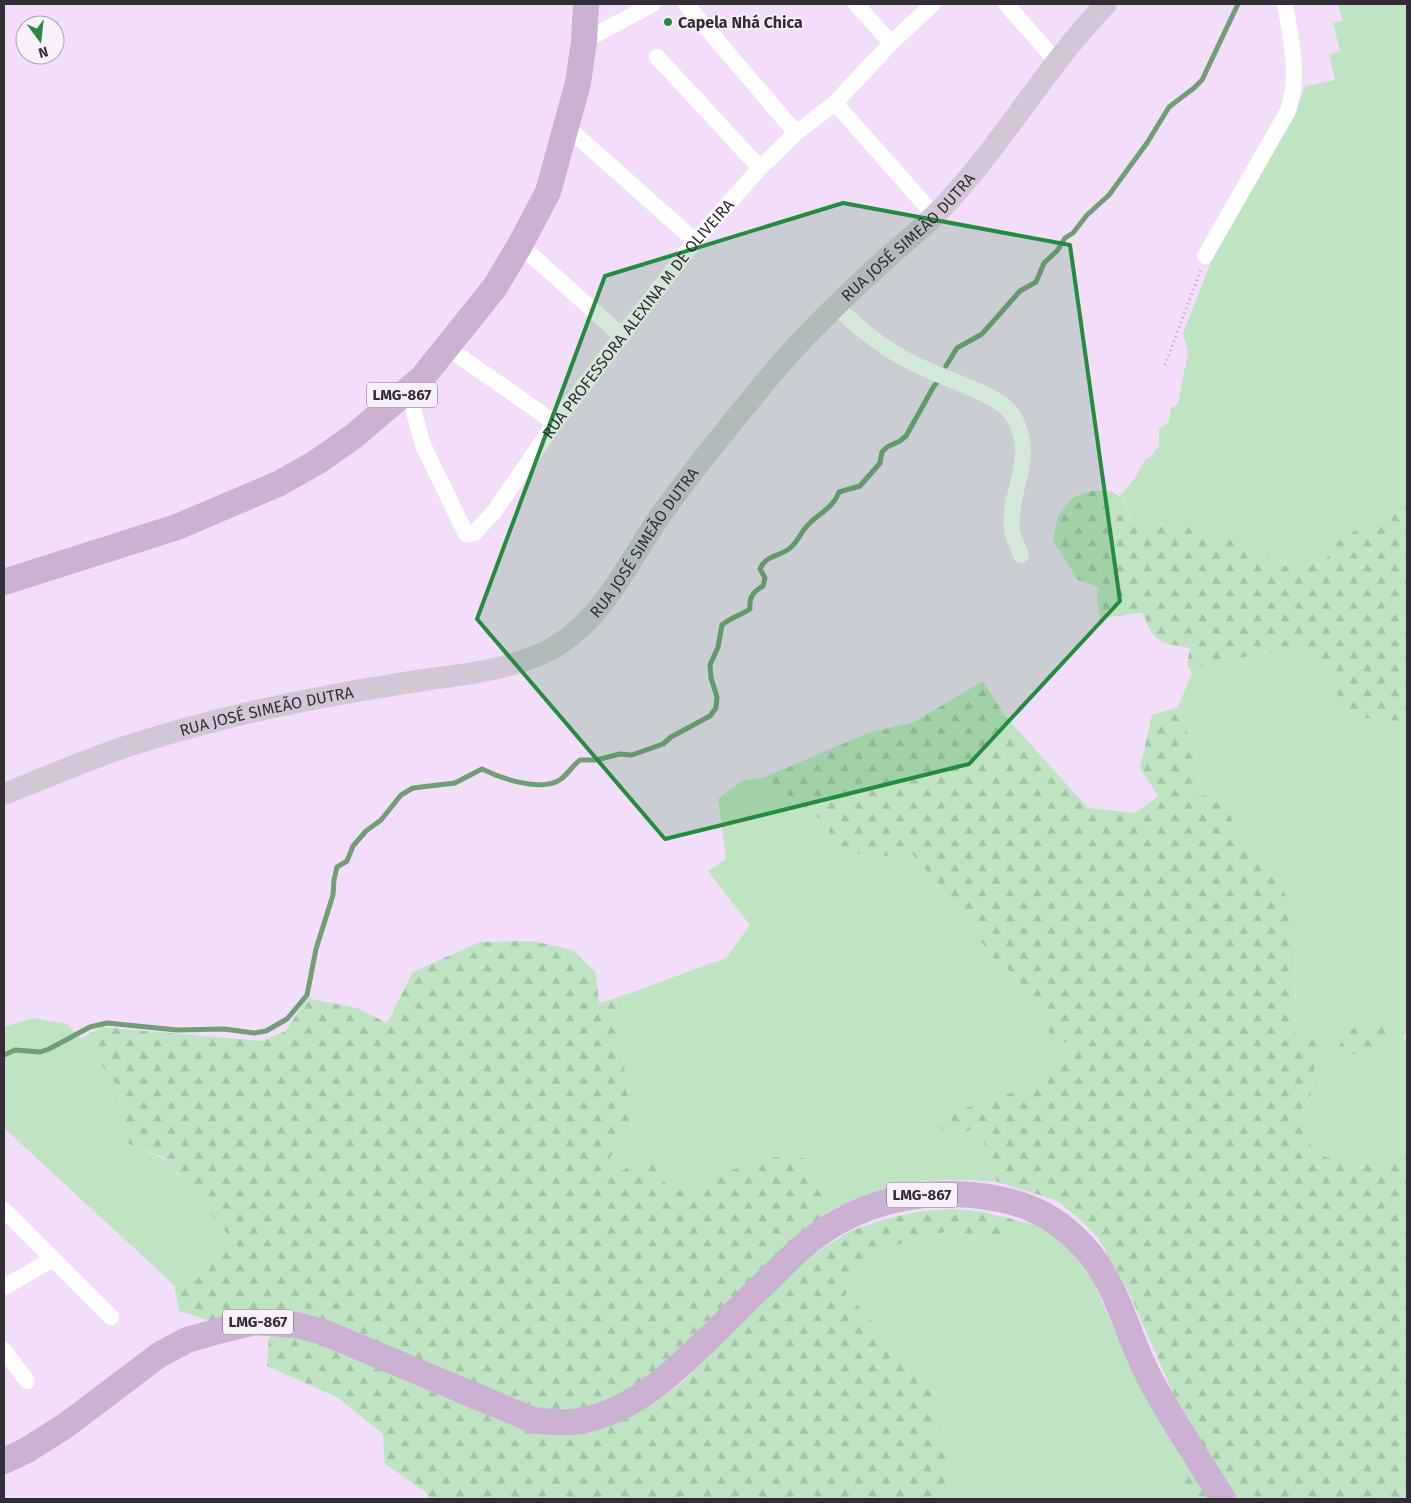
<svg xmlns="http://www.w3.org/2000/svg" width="1411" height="1503" font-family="'Fira Sans',sans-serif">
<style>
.green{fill:#bfe3c3}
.forest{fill:url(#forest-firs)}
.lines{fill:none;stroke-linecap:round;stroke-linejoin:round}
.stream{stroke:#719e77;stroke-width:5}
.path{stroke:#b3a2b8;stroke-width:3;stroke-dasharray:1 4;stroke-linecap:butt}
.street{stroke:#fff;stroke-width:16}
.secondary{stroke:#d3c7d7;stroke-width:22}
.primary{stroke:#cbb2d3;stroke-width:26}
.marked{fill:#268b40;fill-opacity:0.2;stroke:#268b40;stroke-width:4;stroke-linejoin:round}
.poi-dot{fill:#268b40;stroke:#f9f0fb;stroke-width:2}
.labels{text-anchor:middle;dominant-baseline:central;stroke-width:4;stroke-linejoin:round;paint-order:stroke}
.shield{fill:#f9f0fb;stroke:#6f6772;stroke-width:1}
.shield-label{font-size:15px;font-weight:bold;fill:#342c37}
.poi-label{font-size:16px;font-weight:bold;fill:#342c37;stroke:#f9f0fb;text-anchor:start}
.street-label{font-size:16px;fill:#342c37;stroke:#f9f0fb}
</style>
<defs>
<pattern id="forest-firs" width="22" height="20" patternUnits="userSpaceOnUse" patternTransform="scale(1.25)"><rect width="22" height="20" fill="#bfe3c3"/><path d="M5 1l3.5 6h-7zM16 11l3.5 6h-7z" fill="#a5c3a8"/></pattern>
</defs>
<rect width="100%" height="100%" fill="#f3def9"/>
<path class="green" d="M1338,4H1407V504H1403L1390,515L1372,520L1336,543L1323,564L1306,562L1269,569L1227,540H1208L1185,523L1134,526L1123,499L1119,497L1134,479L1145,460L1152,456L1159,445V429L1169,422L1171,408L1178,404L1188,352L1183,333L1212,260L1292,117L1306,86L1335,80L1329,54L1340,51L1333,23L1343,21Z
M1296,649L1315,654L1334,686L1344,707L1402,721L1407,719V1032L1402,1039H1407V1150L1398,1157L1365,1161L1325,1157L1305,1140L1317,1046L1296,1042L1295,954L1283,890L1236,830L1222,794L1199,797L1198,761L1178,707L1192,673L1207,663Z
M765,777L829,826L830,850L882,857L909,850L968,922L991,956L1017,977L1028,996L1070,1042L1074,1057L1052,1068L1045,1082L962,1109L950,1135L979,1128L997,1182C934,1176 887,1182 829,1211L805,1158L766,1157L671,1193L618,1173L610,1157L632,1131L616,998L726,958L750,925L708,871L726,859L718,799L742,781Z
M33,1018L67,1024L81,1039L115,1083L129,1144L166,1160L238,1247L201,1264L174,1285L4,1128V1027Z
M1016,1220L1046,1228L1065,1244L1092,1279L1139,1385L1184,1462L1175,1476L1188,1499H951V1470L936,1431L939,1397L896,1358L891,1344L856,1304L844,1297L866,1258L905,1242L945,1232L1008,1237Z"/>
<path class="forest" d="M1091,491H1111L1122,499L1134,526L1185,523L1208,540H1227L1268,552L1269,569L1306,562L1323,564L1336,543L1372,520L1390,515L1404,504H1407V719L1402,721L1365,718L1343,707L1334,686L1315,654L1296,649L1207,663L1192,673L1187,664L1190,648C1162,643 1153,643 1143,613L1100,618L1097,599L1099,587L1078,580L1053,541L1058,516L1072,498Z
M983,681L1004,715L1088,808L1135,813L1158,796L1140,768L1152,715L1178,707L1198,761L1199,796L1222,793L1236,830L1283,890L1294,918L1296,1041L1313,1037L1317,1046L1305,1140L1325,1157L1365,1161L1398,1157L1407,1150V1499H1237L1177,1402L1127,1288L1097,1236L1077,1217L1056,1200L997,1182L979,1128L950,1136L934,1123L962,1109L1045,1082L1052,1068L1074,1057L1070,1042H1055L1017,977L991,956L968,922L909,850L882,857L830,850L829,826L765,777L868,733L914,722Z
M533,941L573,950L596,973L599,1003L616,998L632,1131L610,1157L618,1173L637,1162L655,1165L671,1193L766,1157L805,1158L829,1211L790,1242L664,1371L595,1409L546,1413L351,1333L214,1322L179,1311L174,1285L201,1264L238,1247L165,1158L129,1144L115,1083L81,1039L101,1027L262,1041L286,1031L307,998L357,1008L387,1023L413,972L480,942Z
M1367,1021L1379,1022L1391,1042L1345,1057L1338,1047L1350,1031Z
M950,1209L980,1211L1016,1220L1009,1237L945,1232L905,1242L866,1258L844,1297L856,1304L892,1344L896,1358L939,1397L936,1431L951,1470V1499H429L426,1492L385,1464L383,1434L337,1397L267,1366L269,1337L288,1336L318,1342L505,1421H620L652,1405L684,1381L789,1275L819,1251L850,1231L885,1219L922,1211Z
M1184,1462L1209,1499H1188L1175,1476Z"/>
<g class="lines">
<path class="stream" d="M946,366L957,348L982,334L1020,291L1036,282L1044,263L1057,251L1065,238L1073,233L1087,215L1109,195L1147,143L1169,107L1194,88L1202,80L1238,4
M4,1055L15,1050L40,1052L49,1049L90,1027L107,1023L177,1030L224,1029L254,1033L266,1031L287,1019L307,995L316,949L333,895L334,880L337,867L347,861L353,846L366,831L381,820L401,795L413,788L455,783L482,769C500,778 542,793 561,779C568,774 573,765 580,760H596L620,754L632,755L663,744L671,737L710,716L716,708L717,697L711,678L710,665L718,647L722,625C730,618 741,615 750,609C749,597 753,592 763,586L765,578L760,569C765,555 780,557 790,548C798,542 801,532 807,526C818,513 833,509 839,492L860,486L880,463L882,452L887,447L900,441L906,436L934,386L939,380"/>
<path class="path" d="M1165,365L1201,269"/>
<g class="street">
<path d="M686,4L796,133"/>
<path d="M856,4L891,43"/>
<path d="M1006,4L1057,62"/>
<path d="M584,41L653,4"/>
<path d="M657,57L760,168"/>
<path d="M835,103L935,216"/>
<path d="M567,127L695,241"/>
<path d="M520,245L622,336"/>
<path d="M1205,256L1288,111C1300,75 1291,40 1285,4"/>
<path d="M835,306C857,326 879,345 905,359C923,369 942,376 961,384C975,390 990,395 1002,404C1010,410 1016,419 1019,429C1032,463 1008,495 1012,530C1013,538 1018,547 1021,555"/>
<path d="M448,348L555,423"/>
<path id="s1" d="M408,390L423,445L466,534L474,533L494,512L555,423L695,241L760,168L796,133L835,103L891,43L933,4"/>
<path d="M4,1210L111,1317"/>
<path d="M4,1287L53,1259"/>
<path d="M4,1350L27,1381"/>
</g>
<path class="secondary" id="s2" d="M4,794C48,777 92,757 137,743C192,726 248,712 303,701C343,693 383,686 423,680C463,675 504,670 541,654C602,627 628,560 665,509C698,463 735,419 771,375C806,333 847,294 887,258C903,244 920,230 935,215C999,151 1043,69 1106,4"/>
<path class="primary" d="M4,582L177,527L278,484L317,462L354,436L422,378L495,287L520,245L548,192L578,83L584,41L586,4
M4,1461L27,1450L65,1426L159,1355L187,1340L222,1330L255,1322L296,1325L323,1332L533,1420C550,1422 567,1424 584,1420C636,1409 674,1372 711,1336C731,1316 751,1296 771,1277C791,1257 811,1237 836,1223C877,1199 925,1191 971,1195C1017,1199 1052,1212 1083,1246C1117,1282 1126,1332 1148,1375C1170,1418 1198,1458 1223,1499"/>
</g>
<path class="marked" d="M843,203L1070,245L1120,601L969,764L665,839L477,619L605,276Z"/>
<circle class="poi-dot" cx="668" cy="22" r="5"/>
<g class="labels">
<g class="shield">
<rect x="367" y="382.5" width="70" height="25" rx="4"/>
<rect x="887" y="1182.5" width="70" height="25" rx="4"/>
<rect x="223" y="1309.5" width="70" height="25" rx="4"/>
</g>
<g class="shield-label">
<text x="402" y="395">LMG-867</text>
<text x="922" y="1195">LMG-867</text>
<text x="258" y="1322">LMG-867</text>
</g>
<g class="poi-label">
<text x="678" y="22">Capela Nhá Chica</text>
</g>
<g class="street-label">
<text stroke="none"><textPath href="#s2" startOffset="1116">RUA JOSÉ SIMEÃO DUTRA</textPath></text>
<text stroke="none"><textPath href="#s1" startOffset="434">RUA PROFESSORA ALEXINA M DE OLIVEIRA</textPath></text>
<text stroke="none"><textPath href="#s2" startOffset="711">RUA JOSÉ SIMEÃO DUTRA</textPath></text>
<text stroke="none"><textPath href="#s2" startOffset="276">RUA JOSÉ SIMEÃO DUTRA</textPath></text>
</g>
</g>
<rect width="1411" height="1503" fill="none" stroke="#342c37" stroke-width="10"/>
<g transform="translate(40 40) rotate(165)"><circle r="24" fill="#f9f0fb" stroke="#aaa2ad"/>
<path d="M0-4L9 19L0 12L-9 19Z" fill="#268b40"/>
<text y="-8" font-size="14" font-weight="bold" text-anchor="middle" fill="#342c37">N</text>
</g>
</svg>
